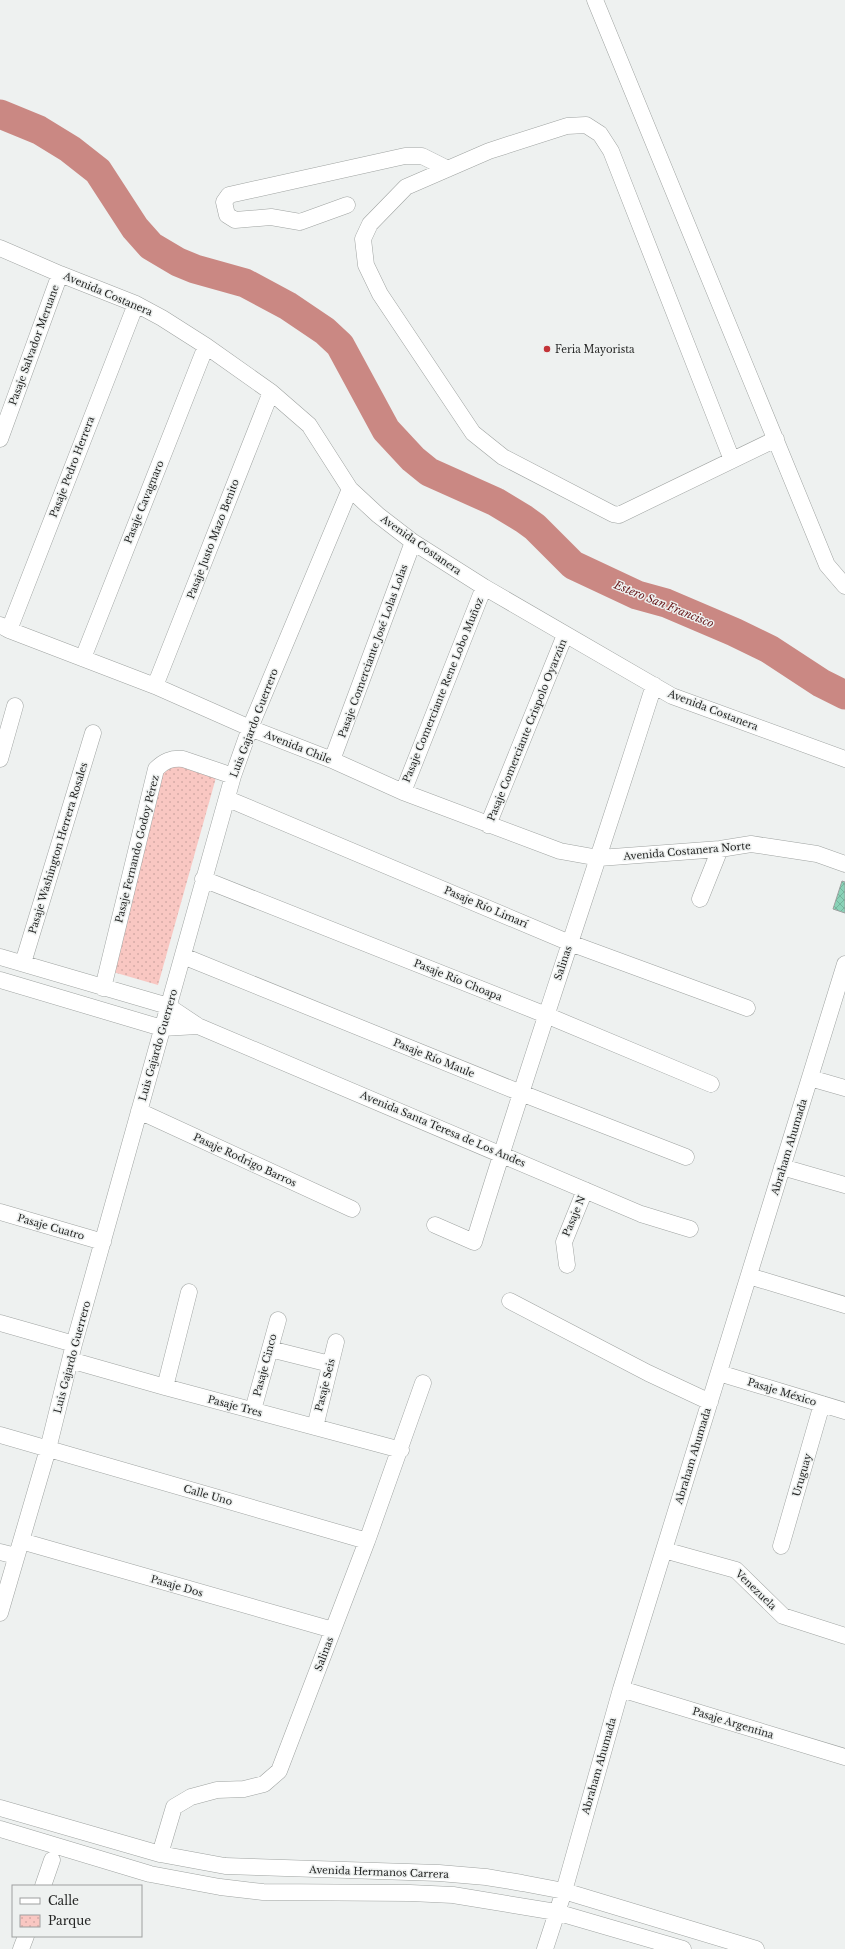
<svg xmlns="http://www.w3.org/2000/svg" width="845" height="1949" font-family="'Libre Baskerville',serif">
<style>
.park{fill:url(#park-dots)}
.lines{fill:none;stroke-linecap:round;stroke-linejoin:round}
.river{stroke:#ca8883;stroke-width:29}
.building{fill:url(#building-cross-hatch);stroke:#9da09f}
.minor-casing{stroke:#9fa3a1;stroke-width:17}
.minor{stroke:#fff;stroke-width:16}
.poi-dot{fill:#c33438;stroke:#eef1f0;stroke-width:1.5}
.labels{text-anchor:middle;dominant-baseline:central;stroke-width:3;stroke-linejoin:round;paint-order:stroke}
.street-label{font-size:10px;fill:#262726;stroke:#eef1f0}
.poi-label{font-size:10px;fill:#262726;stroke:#eef1f0;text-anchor:start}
.water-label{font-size:11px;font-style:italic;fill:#661619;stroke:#eef1f0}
</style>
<defs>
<pattern id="park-dots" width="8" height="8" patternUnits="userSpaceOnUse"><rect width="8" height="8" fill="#f9c7c2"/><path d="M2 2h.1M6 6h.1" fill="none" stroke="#d5aba7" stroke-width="1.8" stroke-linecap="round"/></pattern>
<pattern id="building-cross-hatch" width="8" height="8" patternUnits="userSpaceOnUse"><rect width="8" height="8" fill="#89d2b7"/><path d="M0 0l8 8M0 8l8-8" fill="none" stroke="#76b49d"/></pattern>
</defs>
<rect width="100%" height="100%" fill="#eef1f0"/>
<path class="park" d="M176,762L217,774L158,985L113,972L161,767Z"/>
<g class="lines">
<path class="river" d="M0,114L39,130L70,149L98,171L135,228L151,246L178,262L195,269L245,283L288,306L325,331L340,345L386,430L413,459L429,472L496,502L524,519L535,527L573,565L637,595L666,603L734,632L769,649L821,683L845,695"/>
</g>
<path class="building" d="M842,881L845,882V913L833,909Z"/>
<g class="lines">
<g class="minor-casing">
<path id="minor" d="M595,0L827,565L845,586
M347,205L300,222L271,217L235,220L227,215L224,202L229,195L405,156H422L448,169
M0,248L60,274L136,304L162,318L206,346L271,392L309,425L350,489L378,515L413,542L484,587L672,696L845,759
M0,439L60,274
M732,460L611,151L600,134L586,125L567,126L489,151L406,187L370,224L363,239L366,265L380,294L473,433L503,457L613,514L619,515L776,439
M0,625L9,630L155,686L250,728L332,760L403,792L560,851L599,858L720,849L751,844L817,854L845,864
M9,630L136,304
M83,658L206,346
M155,686L271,392
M0,759L15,706
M332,760L413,542
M403,792L484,587
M228,799L570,943L747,1008
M488,825L565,635
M203,879L546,1015L711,1084
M700,899L720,849
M183,956L521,1093L686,1157
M0,957L168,1006L198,1026L641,1214L690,1229
M23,963L93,733
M0,980L162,1028L198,1026
M103,988L156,769C164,761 171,758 183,759L233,776
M810,1078L845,1088
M139,1111L352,1209
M782,1167L845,1185
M0,1212L103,1242
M435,1225L474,1242C531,1056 595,871 654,685
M567,1265L564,1242L585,1190
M749,1276L845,1305
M510,1301L648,1373L710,1402
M0,1323L74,1344
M270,1349L330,1364
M70,1360L165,1387L401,1450
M719,1373L845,1411
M165,1387L189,1292
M253,1410L278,1320
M315,1427L336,1342
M0,1435L367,1541
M21,1541L333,1630
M781,1546L822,1404
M664,1550L736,1570L783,1616L845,1636
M0,1552L16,1556
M0,1613L48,1449L74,1344L233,776L250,728L350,489
M621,1689L845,1757
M0,1808L160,1854L225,1866L439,1873L486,1877L522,1883L564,1891L756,1949
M0,1829L150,1874L220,1887L263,1892L410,1893L453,1895L556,1912L683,1949
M160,1854L174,1807L191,1797L217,1790L244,1789L264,1784L279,1771L367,1541L423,1383
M43,1886L52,1860
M21,1949L26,1936
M545,1949L564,1891L621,1689L845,964"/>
</g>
<use href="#minor" class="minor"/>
</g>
<circle class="poi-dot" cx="547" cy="349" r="4"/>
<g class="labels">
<g class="street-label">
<text transform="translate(108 294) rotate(23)">Avenida Costanera</text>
<text transform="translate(34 345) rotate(-70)">Pasaje Salvador Meruane</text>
<text transform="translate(72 467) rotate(-69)">Pasaje Pedro Herrera</text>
<text transform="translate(144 502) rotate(-68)">Pasaje Cavagnaro</text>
<text transform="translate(213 539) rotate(-69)">Pasaje Justo Mazo Benito</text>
<text transform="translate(421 545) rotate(35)">Avenida Costanera</text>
<text transform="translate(373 651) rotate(-70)">Pasaje Comerciante José Lolas Lolas</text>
<text transform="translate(443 690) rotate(-68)">Pasaje Comerciante Rene Lobo Muñoz</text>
<text transform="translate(713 710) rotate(21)">Avenida Costanera</text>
<text transform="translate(254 723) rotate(-69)">Luis Gajardo Guerrero</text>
<text transform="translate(527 730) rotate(-68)">Pasaje Comerciante Crispolo Oyarzún</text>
<text transform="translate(298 747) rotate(22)">Avenida Chile</text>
<text transform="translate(58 848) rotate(-73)">Pasaje Washington Herrera Rosales</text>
<text transform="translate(137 849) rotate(-76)">Pasaje Fernando Godoy Pérez</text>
<text transform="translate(687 851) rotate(-5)">Avenida Costanera Norte</text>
<text transform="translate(486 907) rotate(23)">Pasaje Río Limarí</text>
<text transform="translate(563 963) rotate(-72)">Salinas</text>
<text transform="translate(458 980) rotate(22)">Pasaje Río Choapa</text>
<text transform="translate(158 1045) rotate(-74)">Luis Gajardo Guerrero</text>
<text transform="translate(434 1058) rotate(22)">Pasaje Río Maule</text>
<text transform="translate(443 1129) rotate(23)">Avenida Santa Teresa de Los Andes</text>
<text transform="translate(789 1147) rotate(-73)">Abraham Ahumada</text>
<text transform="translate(245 1160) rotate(25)">Pasaje Rodrigo Barros</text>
<text transform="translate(574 1216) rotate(-67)">Pasaje N</text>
<text transform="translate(51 1227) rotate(16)">Pasaje Cuatro</text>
<text transform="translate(72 1357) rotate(-75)">Luis Gajardo Guerrero</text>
<text transform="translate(265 1365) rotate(-75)">Pasaje Cinco</text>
<text transform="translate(325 1385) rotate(-76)">Pasaje Seis</text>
<text transform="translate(782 1392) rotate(17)">Pasaje México</text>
<text transform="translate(235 1406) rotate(15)">Pasaje Tres</text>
<text transform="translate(693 1456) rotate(-73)">Abraham Ahumada</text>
<text transform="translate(802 1475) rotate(-74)">Uruguay</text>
<text transform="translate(208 1495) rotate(16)">Calle Uno</text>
<text transform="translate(177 1586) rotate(16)">Pasaje Dos</text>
<text transform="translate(756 1590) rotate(44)">Venezuela</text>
<text transform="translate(324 1654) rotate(-69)">Salinas</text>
<text transform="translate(733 1723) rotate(17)">Pasaje Argentina</text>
<text transform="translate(599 1766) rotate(-74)">Abraham Ahumada</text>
<text transform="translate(379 1872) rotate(2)">Avenida Hermanos Carrera</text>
</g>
<g class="poi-label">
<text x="555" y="349">Feria Mayorista</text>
</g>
<g class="water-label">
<text transform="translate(664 604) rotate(22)">Estero San Francisco</text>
</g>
</g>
<rect x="12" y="1885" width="130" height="52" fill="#eef1f0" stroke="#9ea09f"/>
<rect x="20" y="1898" width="20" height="6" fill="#ffffff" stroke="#9ea09f"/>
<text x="48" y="1905" font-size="12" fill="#262726">Calle</text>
<rect x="20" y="1915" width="20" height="12" fill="url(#park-dots)" stroke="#9ea09f"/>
<text x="48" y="1925" font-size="12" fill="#262726">Parque</text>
</svg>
